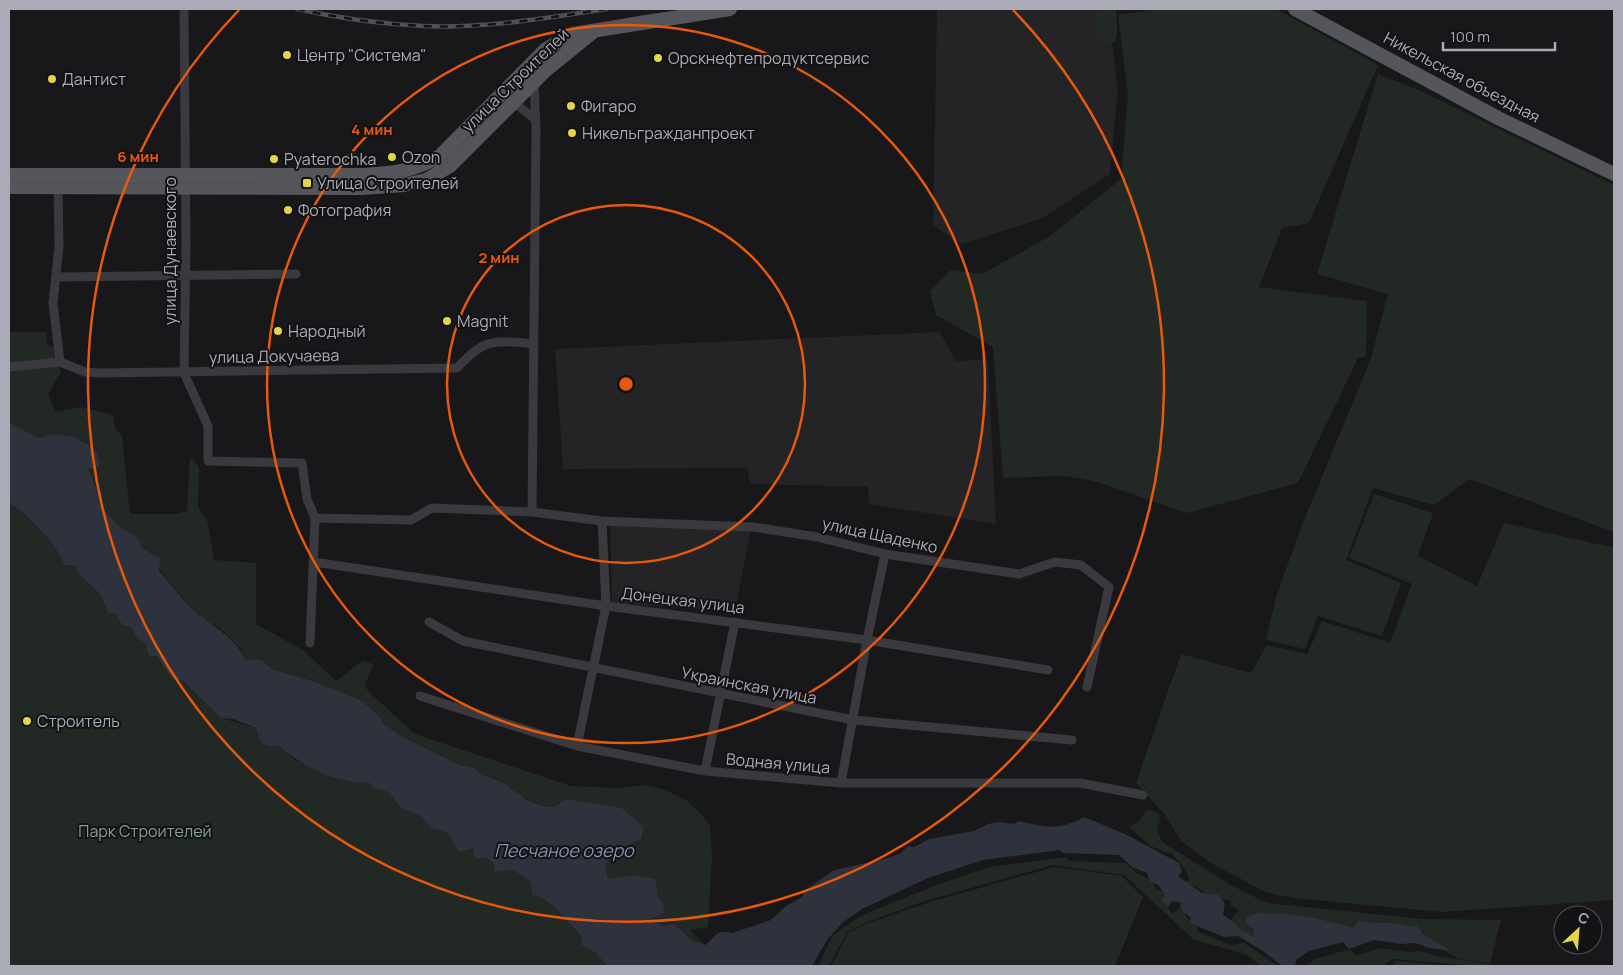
<svg xmlns="http://www.w3.org/2000/svg" width="1623" height="975" font-family="Manrope,sans-serif">
<style>
.built{fill:#242326}
.green{fill:#222924}
.water{fill:#2e323c}
.lines{fill:none;stroke-linecap:round;stroke-linejoin:round}
.street{stroke:#39393e;stroke-width:9}
.primary{stroke:#55555c;stroke-width:14}
.tram{stroke:#505056;stroke-width:1}
.rail-casing{stroke:#505056;stroke-width:4.5}
.rail{stroke:#131214;stroke-width:2.5;stroke-dasharray:8;stroke-linecap:butt}
.ring{fill:none;stroke:#e8590c;stroke-width:2.5}
.poi-dot{fill:#e3d546;stroke:#131214;stroke-width:2}
.labels{text-anchor:middle;dominant-baseline:central;stroke-width:4;stroke-linejoin:round;paint-order:stroke}
.poi-label{font-size:16px;fill:#ababb8;stroke:#131214;text-anchor:start}
.street-label{font-size:16px;fill:#ababb8;stroke:#131214}
.park-label{font-size:16px;fill:#83a18d;stroke:#131214}
.water-label{font-size:18px;font-style:italic;fill:#8591b0;stroke:#131214}
.centre{fill:#e8590c;stroke:#131214;stroke-width:2.5}
.ring-label{font-size:15px;text-anchor:middle;font-weight:bold;fill:#e8590c;stroke:#131214;stroke-width:4;stroke-linejoin:round;paint-order:stroke}
</style>
<rect width="100%" height="100%" fill="#181719"/>
<path class="built" d="M944,9H1108L1118,90L1110,174L1041,219L961,244L933,225L937,10Z
M940,332L956,361L988,359L996,524L869,504L868,487L750,484L747,468L563,469L555,349Z
M610,523L751,529L735,612L612,603Z"/>
<path class="green" d="M1098,9H1116L1117,35L1115,42L1102,45C1090,36 1096,21 1098,9Z
M1160,9H1276L1378,65L1309,223L1282,228L1259,287L1367,301L1366,357L1358,358L1298,483L1187,513L1094,481L1065,476L1003,478L993,347L936,315L930,291L951,270L982,274L1050,236L1121,179L1128,95L1118,15Z
M1378,74L1423,92L1614,185V532L1469,479L1434,505L1373,488L1346,560L1401,583L1382,636L1318,616L1305,649L1266,640L1277,594L1302,525L1370,361L1388,294L1317,274Z
M9,332H47V343L55,349L54,359L61,372L48,394L55,412L82,407L113,415L115,428L122,436L130,514H174L187,511L190,457L199,467L198,507L207,520L214,560L256,563V624L303,650L336,681C347,675 353,664 365,661L374,665L365,684L368,691L415,734L571,786L619,788L644,785L663,789L686,800L701,814L710,826L712,856L708,927L690,930L705,946L693,941L674,924L662,926L651,919L658,898L635,875L608,880L605,867L612,853L641,839L644,827L622,808L542,806L517,795L502,782L483,775L474,768L460,765L401,736L385,725L379,716L311,680L274,670L261,660H246L241,649L220,628L207,622L188,605L142,548L116,524L100,503L101,492L96,489L88,468L97,452C82,435 60,432 39,438L9,422Z
M1374,494L1433,513L1418,556L1477,586L1504,523L1614,548V900L1442,912L1293,898L1265,892L1211,863L1181,841L1166,816L1136,783L1181,654L1251,673L1267,645L1307,654L1322,621L1390,643L1412,584L1349,558Z
M9,503C26,513 59,546 64,565L73,564L80,575L101,595L108,614L115,613L122,625L131,627L137,639L145,643L172,679L183,681L221,718L256,728L270,746H279L297,761L346,781L368,782L374,788L388,792L401,808L420,816L431,828L446,831L451,841L473,847L486,858L513,870L531,882L532,895C554,899 567,922 582,937L581,945L596,953L607,966H9Z
M1151,810L1159,814L1160,820L1157,828L1162,842L1231,885L1267,903L1422,919L1501,920L1490,963L1458,959L1429,940L1424,932L1418,934L1360,935L1253,924L1251,929L1259,937L1249,939L1243,930L1229,922L1239,910L1231,906L1230,900C1203,900 1206,887 1185,883L1189,879L1186,870L1172,854L1150,846L1129,827L1140,820L1146,811Z
M1067,857L1069,861L1125,863L1138,874L1152,881L1156,890L1164,892L1171,901L1168,908L1173,914L1179,908L1187,910L1185,916L1197,925V931L1230,945L1244,943L1278,966H1261L1247,955L1193,939L1124,875L1053,865L925,901L870,921L847,932L829,966H818L833,935L853,921L870,912L934,886L989,867Z
M1054,867L1122,876L1143,897L1115,966H831L848,933L868,923L930,902Z
M1381,948L1408,952L1421,951L1435,956L1490,964L1489,966H1475L1393,959L1382,966H1305L1315,959L1350,949L1355,956Z
M1395,961L1455,966H1392Z"/>
<path class="water" d="M9,422L39,438L54,434L74,437L93,447L97,452L100,463L98,467L88,469L96,488L102,492L100,503C106,511 111,519 118,525C127,534 140,534 142,548L160,559L159,571C169,581 180,597 190,607C209,625 233,634 246,660H261L274,670L310,680L360,700L379,716L385,725L401,736L460,765L474,768L483,775L502,782L525,799L542,806L555,807L566,799L622,808L644,827L641,839L612,853L605,867L608,879L635,875L655,879L658,898L663,903L664,913L651,919L662,926L674,924L693,941L705,945C716,937 715,929 732,933L771,920L786,906L802,897L804,891L834,870L885,859L901,853L908,846L914,847L929,839L974,831L988,824L999,822L1014,824L1019,821C1045,827 1059,831 1084,817L1125,834L1179,863L1182,872L1178,876L1202,893L1219,895L1225,904L1223,915C1235,922 1241,931 1254,937L1253,929L1245,922L1247,917L1261,912C1269,916 1275,913 1284,914C1308,915 1331,922 1354,928L1357,921C1375,925 1395,920 1411,927L1417,925L1422,933L1450,951L1429,948L1415,943L1402,944L1374,940L1349,949L1343,942L1309,951L1296,960L1295,966H1282L1263,951L1238,936L1224,937L1190,923L1191,918L1180,908L1181,903L1173,901L1167,906L1162,900L1165,894L1158,885L1150,882L1147,873L1132,867L1119,855L1063,853L1060,850L983,860L928,878L862,909L843,922L827,940L812,966H607L596,953L581,945L582,937C567,922 554,899 532,895L531,882L513,870L495,872L493,862L486,858H475L473,848L459,852L446,832L431,828L420,816L401,808L388,792L374,788L368,782C338,785 301,765 279,746H270L261,743L256,728L233,719L221,718L183,681L172,679L156,656H149L145,643L137,639L131,627L122,625L115,613L108,614L101,595L80,575L74,565H64C59,546 26,513 9,503Z"/>
<g class="lines">
<path class="street" d="M184,9L186,245L184,373L208,426V461L302,463L307,499L315,518L411,520L432,508L532,512L602,521L753,527L817,537L885,554L1019,574L1055,562L1081,565L1109,587L1087,687
M503,94L535,119
M58,183L59,246L53,303L60,362
M57,277L296,274
M9,367L60,362L85,372L99,373L457,368C485,338 493,340 533,344
M532,512L536,131L534,80
M314,562L606,606L867,640L1048,670
M429,622L463,641L853,720L1072,740
M310,643L315,518
M420,696L577,746L705,771L841,783H1080L1143,795
M577,746L606,606L602,521
M705,771L735,622
M841,783L867,640L885,554"/>
<path class="primary" d="M1295,9L1498,118L1614,174
M9,175H362C393,173 412,172 440,156L546,49L573,34L730,9
M9,187L362,188L404,185L426,180L450,166L546,70L593,32"/>
<path class="tram" d="M9,183L362,184C383,183 406,184 425,175C447,166 464,147 481,130C512,97 544,54 584,31C605,19 665,13 691,9"/>
<g class="rail-casing">
<path id="rail" d="M297,9C338,18 381,24 423,26C483,29 546,18 606,9"/>
</g>
<use href="#rail" class="rail"/>
</g>
<g class="ring">
<circle cx="626" cy="384" r="179"/>
<circle cx="626" cy="384" r="359"/>
<path d="M1013 10A538 538 0 1 1 239 10"/>
</g>
<g class="poi-dot">
<circle cx="287" cy="55" r="5"/>
<circle cx="658" cy="58" r="5"/>
<circle cx="52" cy="79" r="5"/>
<circle cx="571" cy="106" r="5"/>
<circle cx="572" cy="133" r="5"/>
<circle cx="392" cy="157" r="5"/>
<circle cx="274" cy="159" r="5"/>
<rect x="302" y="178" width="10" height="10" rx="2.5"/>
<circle cx="288" cy="210" r="5"/>
<circle cx="447" cy="321" r="5"/>
<circle cx="278" cy="331" r="5"/>
<circle cx="27" cy="721" r="5"/>
</g>
<g class="labels">
<g class="poi-label">
<text x="297" y="55">Центр "Система"</text>
<text x="668" y="58">Орскнефтепродуктсервис</text>
<text x="62" y="79">Дантист</text>
<text x="581" y="106">Фигаро</text>
<text x="582" y="133">Никельгражданпроект</text>
<text x="402" y="157">Ozon</text>
<text x="284" y="159">Pyaterochka</text>
<text x="317" y="183">Улица Строителей</text>
<text x="298" y="210">Фотография</text>
<text x="457" y="321">Magnit</text>
<text x="288" y="331">Народный</text>
<text x="37" y="721">Строитель</text>
</g>
<g class="street-label">
<text transform="translate(1462 77) rotate(28)">Никельская объездная</text>
<text transform="translate(515 80) rotate(-44)">улица Строителей</text>
<text transform="translate(170 251) rotate(-90)">улица Дунаевского</text>
<text transform="translate(274 356) rotate(-1)">улица Докучаева</text>
<text transform="translate(880 535) rotate(12)">улица Щаденко</text>
<text transform="translate(683 600) rotate(7)">Донецкая улица</text>
<text transform="translate(749 685) rotate(11)">Украинская улица</text>
<text transform="translate(778 763) rotate(5)">Водная улица</text>
</g>
<g class="park-label">
<text x="145" y="831">Парк Строителей</text>
</g>
<g class="water-label">
<text x="564" y="850">Песчаное озеро</text>
</g>
</g>
<circle cx="626" cy="384" r="8" class="centre"/>
<g class="ring-label">
<text x="372" y="135">4 мин</text>
<text x="138" y="162">6 мин</text>
<text x="499" y="263">2 мин</text>
</g>
<rect width="1623" height="975" fill="none" stroke="#ababb8" stroke-width="20"/>
<g transform="translate(1578 930) rotate(26)"><circle r="24" fill="#131214" stroke="#504f56"/>
<path d="M0-4L9 19L0 12L-9 19Z" fill="#e3d546"/>
<text y="-8" font-size="14" font-weight="bold" text-anchor="middle" fill="#ababb8">С</text>
</g>
<path d="M1443 42v8h112v-8" fill="none" stroke="#ababb8" stroke-width="2.5"/>
<text x="1450" y="42" font-size="15" fill="#ababb8" stroke="#131214" stroke-width="4" paint-order="stroke">100 m</text>
</svg>
